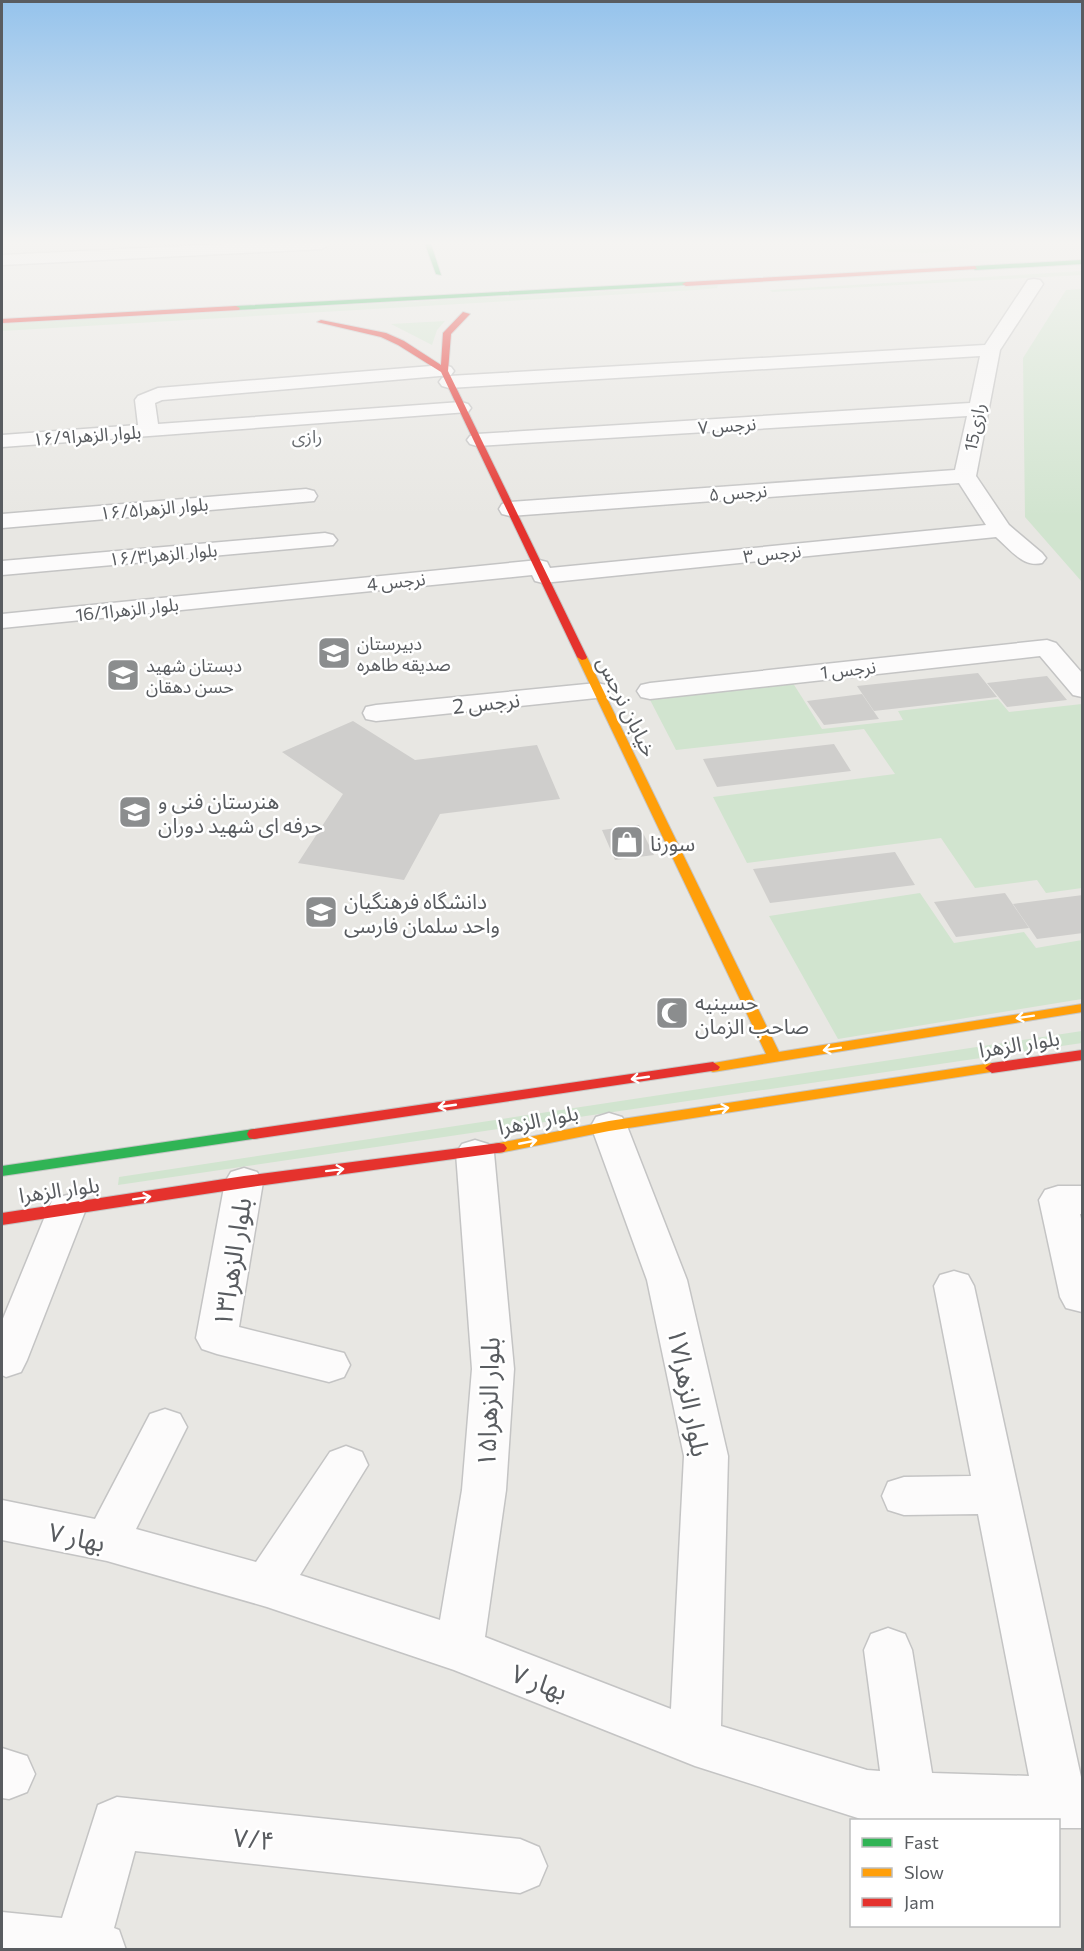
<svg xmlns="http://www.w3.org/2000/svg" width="1084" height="1951" font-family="Commissioner,'Noto Sans Arabic',sans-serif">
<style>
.green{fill:#d1e4cf}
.building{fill:#cfcecc}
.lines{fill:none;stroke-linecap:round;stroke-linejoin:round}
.street-casing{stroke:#c4c4c4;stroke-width:3}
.fast-casing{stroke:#c5c5c5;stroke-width:2}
.slow-casing{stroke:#c5c5c5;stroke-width:2}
.jam-casing{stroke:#c5c5c5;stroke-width:2}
.street{fill:#fcfbfb;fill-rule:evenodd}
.fast{fill:#30b455;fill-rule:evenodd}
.slow{fill:#ff9f0a;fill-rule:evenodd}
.jam{fill:#e5322d;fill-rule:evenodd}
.oneway{stroke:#fff}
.labels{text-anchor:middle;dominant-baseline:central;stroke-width:5;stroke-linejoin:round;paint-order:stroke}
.far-street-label{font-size:18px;fill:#595c60;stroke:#fff}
.far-neighbourhood-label{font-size:18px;fill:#6a6e72;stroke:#fff}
.far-poi-label{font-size:18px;fill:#595c60;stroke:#fff;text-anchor:start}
.street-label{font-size:21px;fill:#595c60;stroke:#fff}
.poi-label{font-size:21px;fill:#595c60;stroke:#fff;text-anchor:start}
.near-street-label{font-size:26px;fill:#595c60;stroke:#fff}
</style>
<rect width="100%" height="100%" fill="#e8e7e3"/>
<path class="green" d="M836,244H981C935,259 882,252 836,244Z
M1082,271V275L772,292L770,290Z
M718,285L717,288L696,290L2,331V324Z
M1082,289V582L1025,517L1023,358L1066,290Z
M445,321L437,330L432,345L391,324Z
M791,680L822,729L903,720L898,711L998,699L1009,712L1082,704V888L1046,893L1037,880L975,888L941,838L747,863L713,797L895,774L864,729L676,750L648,696Z
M920,893L954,943L1024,932L1036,948L1082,940V999L838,1039L769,916Z
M1082,1031V1043L118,1185L119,1177Z"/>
<path class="building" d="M978,673L997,697L874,711L857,686Z
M1047,676L1067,700L1007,707L987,683Z
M862,694L879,719L824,725L807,701Z
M353,721L415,760L537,745L560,799L440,814L404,880L298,863L343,794L282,752Z
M834,744L851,771L717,787L703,759Z
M639,825L654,855L615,860L602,830Z
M895,852L915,885L770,903L753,869Z
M1005,893L1029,928L956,937L934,902Z
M1083,895V933L1037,939L1013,904Z"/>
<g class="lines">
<g class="street-casing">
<path id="street" d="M226,244H330L322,249L2,265V255Z
M1034,279L1040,280L1043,284L1000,350L976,476L1009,525L1042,553L1046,558L1042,563C1023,568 1010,549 996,537L543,583L535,581L532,575L2,628V614L539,560L547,562L550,568L986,525L959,483L510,516L502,514L499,509L502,504L510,502L955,470L967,416L477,446L470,444L467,440L470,436L477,434L970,403L980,356L449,388L442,386L439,382L442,378L449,376L985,345L1028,280Z
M444,365L451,367L454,371L451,375L162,400L155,403L158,424L461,402L468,404L471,408L468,412L2,447V435L138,425L135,400L138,396L158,388Z
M306,489L314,491L317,496L314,501L2,528V514Z
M325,533L333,535L337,540L333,545L2,575V561Z
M1047,640L1056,643L1082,673V697L1073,695L1040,656L650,699L641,697L637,691L641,685L650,683Z
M597,683L606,685L610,691L606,697L376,721L366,719L363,713L366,707L376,705Z
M609,1113L622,1117L627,1126L687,1280L728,1456L721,1726L867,1770L880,1771L864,1650L871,1634L888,1628L905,1634L912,1650L932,1773L1029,1776L978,1514L904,1515L888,1510L882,1496L888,1482L904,1477L971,1476L934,1286L940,1275L954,1271L968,1275L974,1286L1081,1777L1082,1778V1828H1058V1820H864L695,1766L454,1670L267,1607L107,1561L2,1540V1500L95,1519L150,1414L165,1409L180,1414L187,1427L136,1529L256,1562L330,1452L346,1446L362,1452L368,1465L300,1575L440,1620L462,1490L472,1369L456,1153L462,1144L475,1140L488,1144L494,1153L514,1369L506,1490L485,1637L671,1709L684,1456L647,1280L591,1126L596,1117Z
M244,1168L257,1172L263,1182L239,1327L344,1353L350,1365L344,1377L329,1382L217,1354L202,1349L196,1338L225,1182L231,1172Z
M1058,1186H1082V1214H1080L1082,1223V1312L1066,1308L1060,1297L1039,1200L1045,1190Z
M67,1195L81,1199L86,1209L27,1360L21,1372L6,1377L2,1375V1321L48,1209L53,1199Z
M2,1748L27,1756L35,1774L27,1792L9,1799L2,1798Z
M117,1797L520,1839L539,1847L547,1866L539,1885L520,1893L135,1851L114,1928L119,1930L126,1950H2V1912L62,1918L98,1805Z"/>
</g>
<g class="fast-casing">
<path id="fast" d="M425,244H431L441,275L436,274Z
M1082,260V264L975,270L972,268L975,266Z
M686,282L688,283V285L236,310L232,308L236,306Z
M254,1129L259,1130L261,1134L259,1138L2,1176V1166Z"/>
</g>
<g class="slow-casing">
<path id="slow" d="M582,654L587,657L779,1052L1082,1004V1012L713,1072L708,1070L706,1067L708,1064L766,1054L577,657Z
M992,1063L999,1068L997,1071L609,1131L499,1153L494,1152L491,1148L494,1144L609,1121Z"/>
</g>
<g class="jam-casing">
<path id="jam" d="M975,266L977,269L686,286L682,284L686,282Z
M236,306L240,308L239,310L2,323V319Z
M463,312L470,314L451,334L448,371L587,657L586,659L582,660L577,657L441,372L398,345L381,337L317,322L321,320L386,333L404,341L441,365L443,333Z
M1082,1050V1060L992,1073L985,1068L992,1063Z
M713,1062L720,1067L718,1070L254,1139L249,1138L247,1134L249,1130L254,1129Z
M499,1143L504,1144L507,1148L504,1152L244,1188L2,1225V1213L244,1176Z"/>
</g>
<use href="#street" class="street"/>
<use href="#fast" class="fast"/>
<use href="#slow" class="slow"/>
<use href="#jam" class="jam"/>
</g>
<defs><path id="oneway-shaft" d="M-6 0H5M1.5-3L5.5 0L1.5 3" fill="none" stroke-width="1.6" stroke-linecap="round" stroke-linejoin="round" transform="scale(1.5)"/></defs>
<g class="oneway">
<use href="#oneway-shaft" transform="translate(1025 1017) rotate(171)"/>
<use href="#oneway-shaft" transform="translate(832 1049) rotate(171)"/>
<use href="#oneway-shaft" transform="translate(640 1078) rotate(172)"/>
<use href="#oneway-shaft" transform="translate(447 1106) rotate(172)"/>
<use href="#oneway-shaft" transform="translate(720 1109) rotate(-9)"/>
<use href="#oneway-shaft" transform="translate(528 1142) rotate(-11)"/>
<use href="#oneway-shaft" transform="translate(335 1170) rotate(-7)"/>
<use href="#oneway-shaft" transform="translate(142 1198) rotate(-9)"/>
</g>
<linearGradient id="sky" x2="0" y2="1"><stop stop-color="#95c3ec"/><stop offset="0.47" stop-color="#f5f4f2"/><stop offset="1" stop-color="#f5f4f2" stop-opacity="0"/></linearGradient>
<rect width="1084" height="517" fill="url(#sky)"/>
<defs>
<g id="school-square" transform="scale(1.725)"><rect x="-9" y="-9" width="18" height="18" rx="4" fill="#8b8d8e" stroke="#fff"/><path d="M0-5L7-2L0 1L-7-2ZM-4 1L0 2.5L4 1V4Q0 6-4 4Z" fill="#fff"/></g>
<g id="shop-square" transform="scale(1.725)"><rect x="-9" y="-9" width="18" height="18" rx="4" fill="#8b8d8e" stroke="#fff"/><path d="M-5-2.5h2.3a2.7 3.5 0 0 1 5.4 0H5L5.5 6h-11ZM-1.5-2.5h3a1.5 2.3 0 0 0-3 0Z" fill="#fff"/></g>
<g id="university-square" transform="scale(1.725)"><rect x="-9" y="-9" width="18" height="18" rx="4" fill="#8b8d8e" stroke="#fff"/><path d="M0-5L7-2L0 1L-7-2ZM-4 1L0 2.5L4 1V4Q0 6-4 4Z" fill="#fff"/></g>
<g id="mosque-square" transform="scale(1.725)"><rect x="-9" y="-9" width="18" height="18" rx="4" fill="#8b8d8e" stroke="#fff"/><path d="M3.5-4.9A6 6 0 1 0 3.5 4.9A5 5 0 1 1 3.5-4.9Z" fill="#fff"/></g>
</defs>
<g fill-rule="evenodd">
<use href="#school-square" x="334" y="653"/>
<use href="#school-square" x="123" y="675"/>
<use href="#school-square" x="135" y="812"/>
<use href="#shop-square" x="627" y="842"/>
<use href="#university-square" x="321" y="912"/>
<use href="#mosque-square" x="672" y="1013"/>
</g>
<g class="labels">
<g class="far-street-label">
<text transform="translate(727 425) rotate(-4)">نرجس ۷</text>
<text transform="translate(974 427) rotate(-79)">15رازی</text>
<text transform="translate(87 435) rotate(-4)">بلوار الزهرا۱۶/۹</text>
<text transform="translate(738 492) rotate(-4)">نرجس ۵</text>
<text transform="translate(154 508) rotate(-5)">بلوار الزهرا۱۶/۵</text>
<text transform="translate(772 553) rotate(-6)">نرجس ۳</text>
<text transform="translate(163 554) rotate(-5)">بلوار الزهرا۱۶/۳</text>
<text transform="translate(396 581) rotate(-6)">4 نرجس</text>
<text transform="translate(127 609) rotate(-6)">بلوار الزهرا16/1</text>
<text transform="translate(848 669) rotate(-6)">1 نرجس</text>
</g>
<g class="far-neighbourhood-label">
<text x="307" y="436">رازی</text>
</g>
<g class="far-poi-label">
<text x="357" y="643">دبیرستان<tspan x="357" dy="21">صدیقه طاهره</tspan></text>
<text x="146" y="665">دبستان شهید<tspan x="146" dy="21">حسن دهقان</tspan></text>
</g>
<g class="street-label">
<text transform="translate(486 702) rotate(-6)">2 نرجس</text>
<text transform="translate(628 706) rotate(64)">خیابان نرجس</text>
<text transform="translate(1019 1043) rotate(-9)">بلوار الزهرا</text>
<text transform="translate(538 1119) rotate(-11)">بلوار الزهرا</text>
<text transform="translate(59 1189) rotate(-8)">بلوار الزهرا</text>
</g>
<g class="poi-label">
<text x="158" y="800">هنرستان فنی و<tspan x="158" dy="24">حرفه ای شهید دوران</tspan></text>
<text x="650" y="842">سورنا</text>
<text x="344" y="900">دانشگاه فرهنگیان<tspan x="344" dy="24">واحد سلمان فارسی</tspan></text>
<text x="695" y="1001">حسینیه<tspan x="695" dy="24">صاحب الزمان</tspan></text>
</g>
<g class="near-street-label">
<text transform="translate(231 1262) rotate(-81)">بلوار الزهرا۱۳</text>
<text transform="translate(690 1392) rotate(79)">بلوار الزهرا۱۷</text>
<text transform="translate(487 1402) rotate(-88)">بلوار الزهرا۱۵</text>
<text transform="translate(77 1536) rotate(12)">بهار ۷</text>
<text transform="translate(540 1681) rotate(21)">بهار ۷</text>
<text transform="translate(254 1838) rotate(6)">۷/۴</text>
</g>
</g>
<rect width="1084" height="1951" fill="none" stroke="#595c60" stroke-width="6"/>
<rect x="850" y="1819" width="210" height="108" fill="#ffffff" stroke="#bdbebf" stroke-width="1.5"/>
<rect x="862" y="1838" width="30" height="9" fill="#30b455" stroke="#bdbebf" stroke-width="1.5"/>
<text x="904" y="1849" font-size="18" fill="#595c60">Fast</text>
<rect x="862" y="1868" width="30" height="9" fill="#ff9f0a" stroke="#bdbebf" stroke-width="1.5"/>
<text x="904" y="1879" font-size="18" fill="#595c60">Slow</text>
<rect x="862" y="1898" width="30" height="9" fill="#e5322d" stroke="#bdbebf" stroke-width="1.5"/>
<text x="904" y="1909" font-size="18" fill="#595c60">Jam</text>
</svg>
